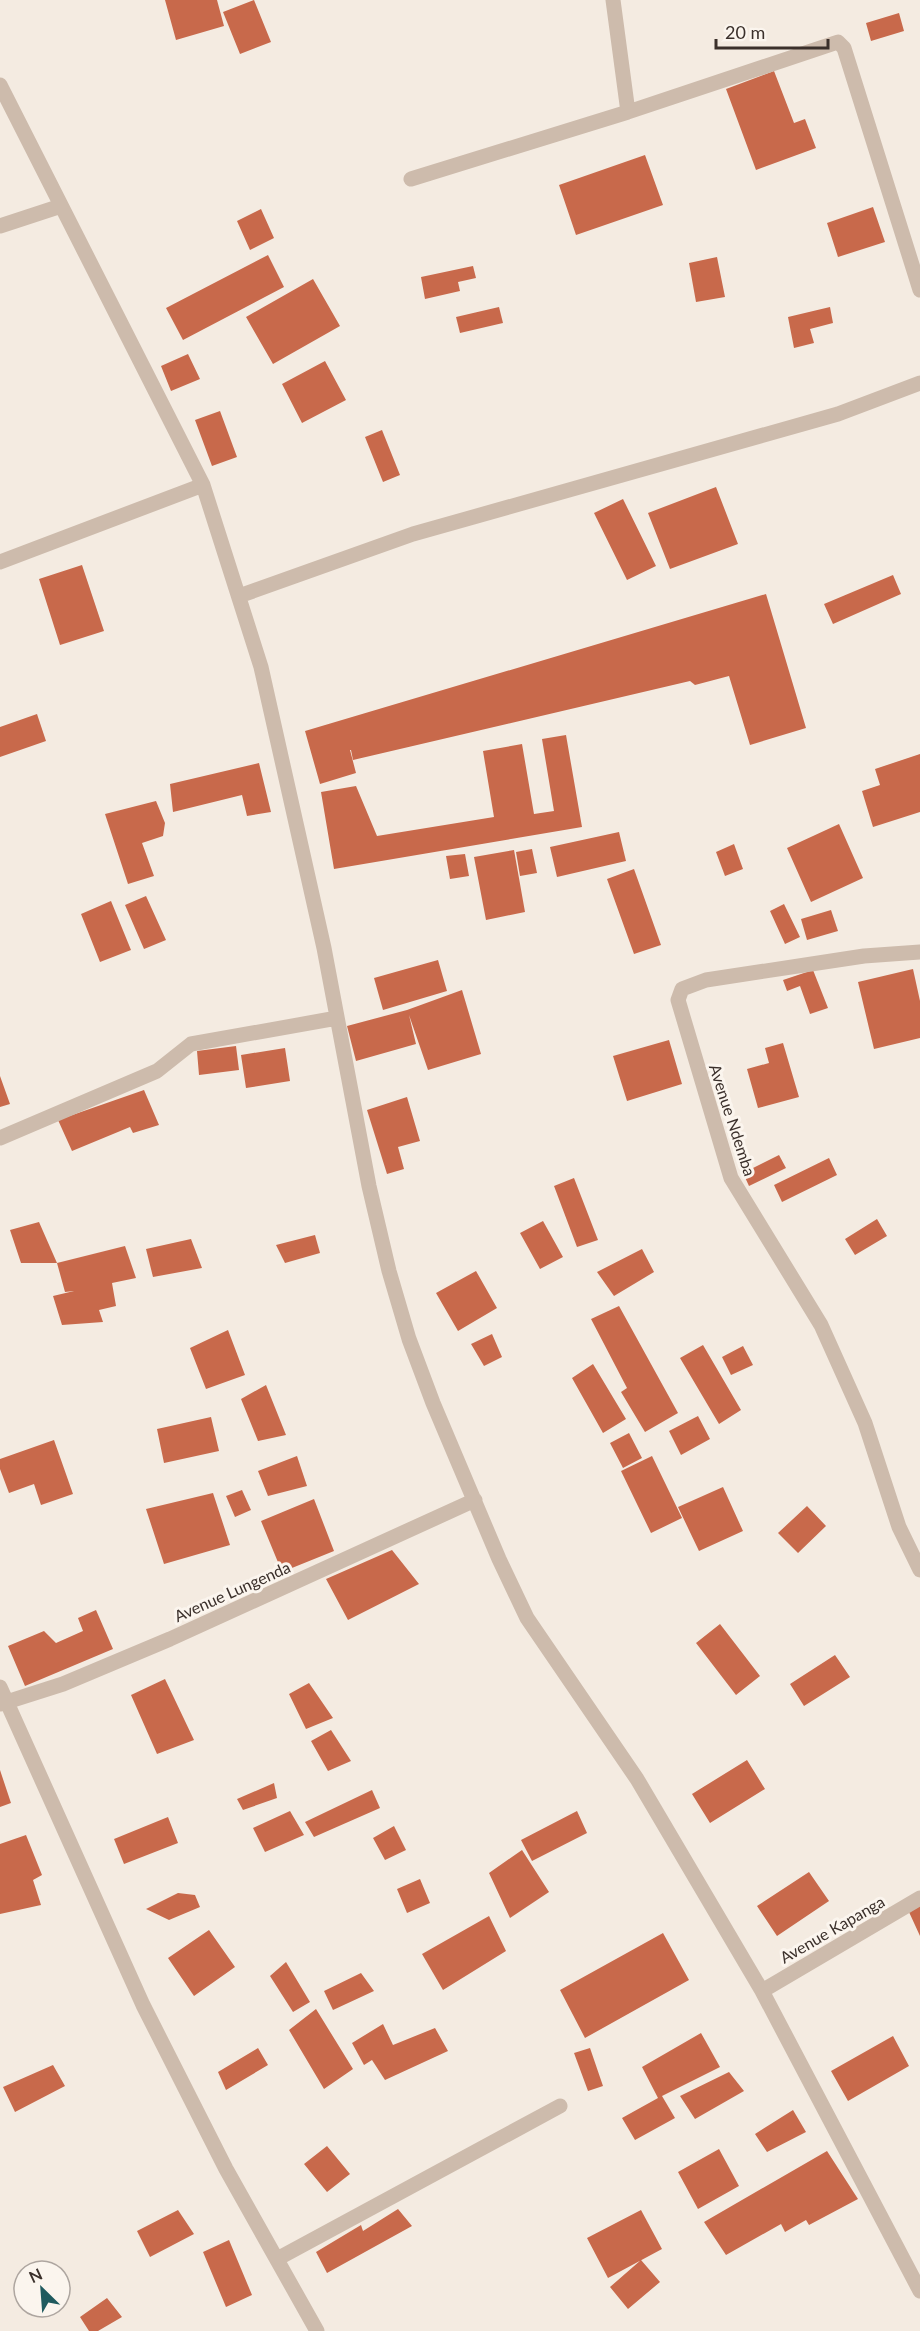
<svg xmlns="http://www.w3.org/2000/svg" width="920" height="2331" font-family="Lato,sans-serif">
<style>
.building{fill:#c8694b}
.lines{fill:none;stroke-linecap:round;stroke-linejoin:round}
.minor{stroke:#cdbbac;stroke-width:15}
.labels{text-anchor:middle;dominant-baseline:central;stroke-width:6;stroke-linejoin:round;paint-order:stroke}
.street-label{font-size:16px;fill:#3b302b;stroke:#fbf5ee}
</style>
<rect width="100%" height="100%" fill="#f4ebe1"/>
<path class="building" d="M165,0H217L224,26L176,40Z
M254,0L271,42L240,54L223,12Z
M899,13L904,31L871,41L866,23Z
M774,71L794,123L805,119L816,148L756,170L726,89Z
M645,155L663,205L576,235L559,185Z
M873,207L885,242L838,257L827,223Z
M261,209L274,238L250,250L237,221Z
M268,255L284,287L183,340L166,308Z
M717,257L725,297L696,302L689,263Z
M473,266L476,278L458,282L460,291L425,299L421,277Z
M313,279L340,326L273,364L246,317Z
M499,307L503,323L460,333L456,317Z
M830,307L833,323L810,329L814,343L794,348L788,317Z
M188,354L200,379L171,391L161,366Z
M325,361L346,400L302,423L282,384Z
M220,411L237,457L212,466L195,420Z
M382,430L400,475L383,482L365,437Z
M716,487L738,544L670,569L648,513Z
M623,499L656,566L627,580L594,513Z
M82,565L104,631L60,645L39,579Z
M893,575L901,594L833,624L824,604Z
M766,594L806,728L750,745L729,676L695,685L690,681L353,760L351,750H350L356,773L320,784L305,731Z
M37,714L46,741L0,757V727Z
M566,735L582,827L334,869L321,792L356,786L377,836L494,817L483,751L522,744L534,814L554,811L542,739Z
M920,754V812L873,827L862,791L880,785L875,769Z
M259,763L271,812L247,816L242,795L173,812L170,784Z
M156,801L165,823L163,836L142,843L154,876L128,884L105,814Z
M839,824L863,878L811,902L787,848Z
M619,832L626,861L557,877L550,847Z
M734,844L743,869L725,876L716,852Z
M532,849L537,873L520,876L516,852Z
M514,850L525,912L486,920L474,857Z
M465,854L469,876L450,879L446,856Z
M634,869L661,945L634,954L607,879Z
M146,896L166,940L144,949L125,905Z
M111,901L131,950L100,962L81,914Z
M784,904L800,937L785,944L770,911Z
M831,910L838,931L807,940L801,919Z
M438,960L447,991L383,1010L374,978Z
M913,969L920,1001V1038L874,1049L858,982Z
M813,970L828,1008L810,1014L800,986L787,991L783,980Z
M462,990L481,1054L428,1070L409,1015L416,1044L356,1061L347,1026L407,1010Z
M669,1040L682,1084L627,1101L613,1056Z
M783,1043L799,1097L758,1108L747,1069L769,1063L765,1048Z
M236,1046L239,1070L199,1075L197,1051Z
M285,1048L290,1081L246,1088L241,1055Z
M0,1076L10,1104L0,1107Z
M144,1090L159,1125L133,1133L130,1127L72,1151L58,1120Z
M407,1097L420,1141L398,1147L404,1169L387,1174L367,1110Z
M779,1155L786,1168L749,1186L743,1173Z
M829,1158L837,1175L782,1202L774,1185Z
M574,1178L598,1240L577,1247L554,1186Z
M877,1219L887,1236L855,1255L845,1239Z
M543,1221L563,1257L540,1269L520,1233Z
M39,1222L57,1263H21L10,1230Z
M315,1235L320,1253L285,1263L276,1245Z
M191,1239L202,1268L153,1277L146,1249Z
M125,1246L136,1278L112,1283L116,1306L99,1310L103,1322L62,1325L53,1296L74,1291L65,1292L57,1263Z
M642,1249L654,1272L614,1296L597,1272Z
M476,1271L497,1308L458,1331L436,1293Z
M619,1306L678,1413L645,1432L621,1392L627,1388L591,1319Z
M228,1330L245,1375L206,1389L190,1348Z
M492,1334L502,1357L484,1366L471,1344Z
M703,1345L741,1410L719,1424L680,1358Z
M743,1346L753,1365L731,1375L722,1357Z
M593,1364L626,1419L603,1433L572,1378Z
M266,1385L286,1435L258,1441L241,1399Z
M698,1416L710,1439L681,1455L669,1431Z
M211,1417L219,1451L164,1463L157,1429Z
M629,1433L642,1458L623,1468L610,1443Z
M54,1440L73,1494L41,1505L34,1484L9,1493L0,1469V1459Z
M297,1456L307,1486L268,1496L258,1471Z
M652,1456L682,1518L651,1533L621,1471Z
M723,1487L743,1531L699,1551L678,1507Z
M242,1490L251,1510L235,1517L226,1496Z
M213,1493L230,1545L164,1564L146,1509Z
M314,1499L334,1551L282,1572L261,1521Z
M807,1506L826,1526L798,1553L778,1533Z
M392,1550L419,1584L348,1620L326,1579Z
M96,1610L113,1649L25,1686L8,1646L44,1631L56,1643L83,1631L78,1618Z
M720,1624L760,1676L736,1695L696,1643Z
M835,1655L850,1677L804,1706L790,1684Z
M165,1679L194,1740L157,1754L131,1695Z
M309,1683L333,1718L306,1729L289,1694Z
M331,1730L351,1761L328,1771L311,1741Z
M747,1760L765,1789L710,1823L692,1794Z
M0,1770L11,1803L0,1807Z
M274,1783L277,1798L243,1810L237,1799Z
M372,1790L380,1808L314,1837L305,1822Z
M290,1811L304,1835L265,1852L253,1828Z
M577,1811L587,1833L532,1861L521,1840Z
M168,1817L178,1843L124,1864L114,1839Z
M394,1826L406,1850L385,1860L373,1838Z
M26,1835L42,1875L33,1880L41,1905L0,1914V1844Z
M522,1850L549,1892L510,1918L489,1873Z
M809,1872L829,1901L777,1936L757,1906Z
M420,1879L430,1903L407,1913L397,1889Z
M178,1893L195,1895L200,1907L169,1920L146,1909Z
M920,1906V1936L909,1912Z
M489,1916L506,1951L443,1990L422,1954Z
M209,1930L235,1967L194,1996L168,1958Z
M663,1933L689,1980L585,2038L560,1990Z
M286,1962L310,2002L293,2012L270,1976Z
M361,1973L374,1991L333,2010L324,1991Z
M316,2009L353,2069L324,2089L289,2030Z
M383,2024L393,2045L435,2028L448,2051L385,2080L372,2060L364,2065L352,2043Z
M701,2033L720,2067L662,2096L675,2118L635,2140L622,2118L658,2098L642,2067Z
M893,2036L909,2066L848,2101L831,2071Z
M258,2048L268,2065L226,2090L218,2072Z
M590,2048L603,2086L588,2091L574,2053Z
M53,2065L65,2086L15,2112L3,2087Z
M729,2072L744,2091L695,2119L680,2096Z
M793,2110L806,2132L767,2152L755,2134Z
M327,2146L350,2174L327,2192L304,2164Z
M719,2149L739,2186L698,2209L678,2172Z
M827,2151L858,2199L809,2225L806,2220L785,2232L781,2224L726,2255L704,2222Z
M398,2209L412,2226L327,2273L316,2252L361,2225L363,2231Z
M178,2210L194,2234L150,2257L137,2231Z
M641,2210L662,2249L608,2278L587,2238Z
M229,2240L252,2295L226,2307L203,2252Z
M641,2260L660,2282L628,2309L610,2287Z
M107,2298L122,2317L98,2331H89L80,2317Z"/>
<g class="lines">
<path class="minor" d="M613,0L628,112
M0,85L203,485L261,667L324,948L369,1186L389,1271L409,1339L433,1403L499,1559L527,1618L637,1779L762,1991L920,2291
M411,179L628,112L838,42L844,48L920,290
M0,226L61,206
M0,562L203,485
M239,596L413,534L838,414L920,383
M920,952L864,956L706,980L682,989L678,1000L731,1178L821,1325L865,1423L899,1527L920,1570
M0,1138L157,1071L191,1044L337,1018
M0,1687L143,2005L226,2169L317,2331
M0,1704L63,1684L170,1639L475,1500
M762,1991L920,1898
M277,2259L560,2106"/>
</g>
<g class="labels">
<g class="street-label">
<text transform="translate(733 1120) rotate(72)">Avenue Ndemba</text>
<text transform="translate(232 1591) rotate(-24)">Avenue Lungenda</text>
<text transform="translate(832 1929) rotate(-30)">Avenue Kapanga</text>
</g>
</g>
<g transform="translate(42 2289) rotate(335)"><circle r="28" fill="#fbf5ee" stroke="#aea6a0" stroke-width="1.5"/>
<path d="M0-4.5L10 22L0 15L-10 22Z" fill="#1f5a5e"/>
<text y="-9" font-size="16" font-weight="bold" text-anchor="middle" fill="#3b302b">N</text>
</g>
<path d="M716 39v9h112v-9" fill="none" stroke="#3b302b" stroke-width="3"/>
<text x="725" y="39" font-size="18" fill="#3b302b" stroke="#fbf5ee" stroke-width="4.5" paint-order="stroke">20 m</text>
</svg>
